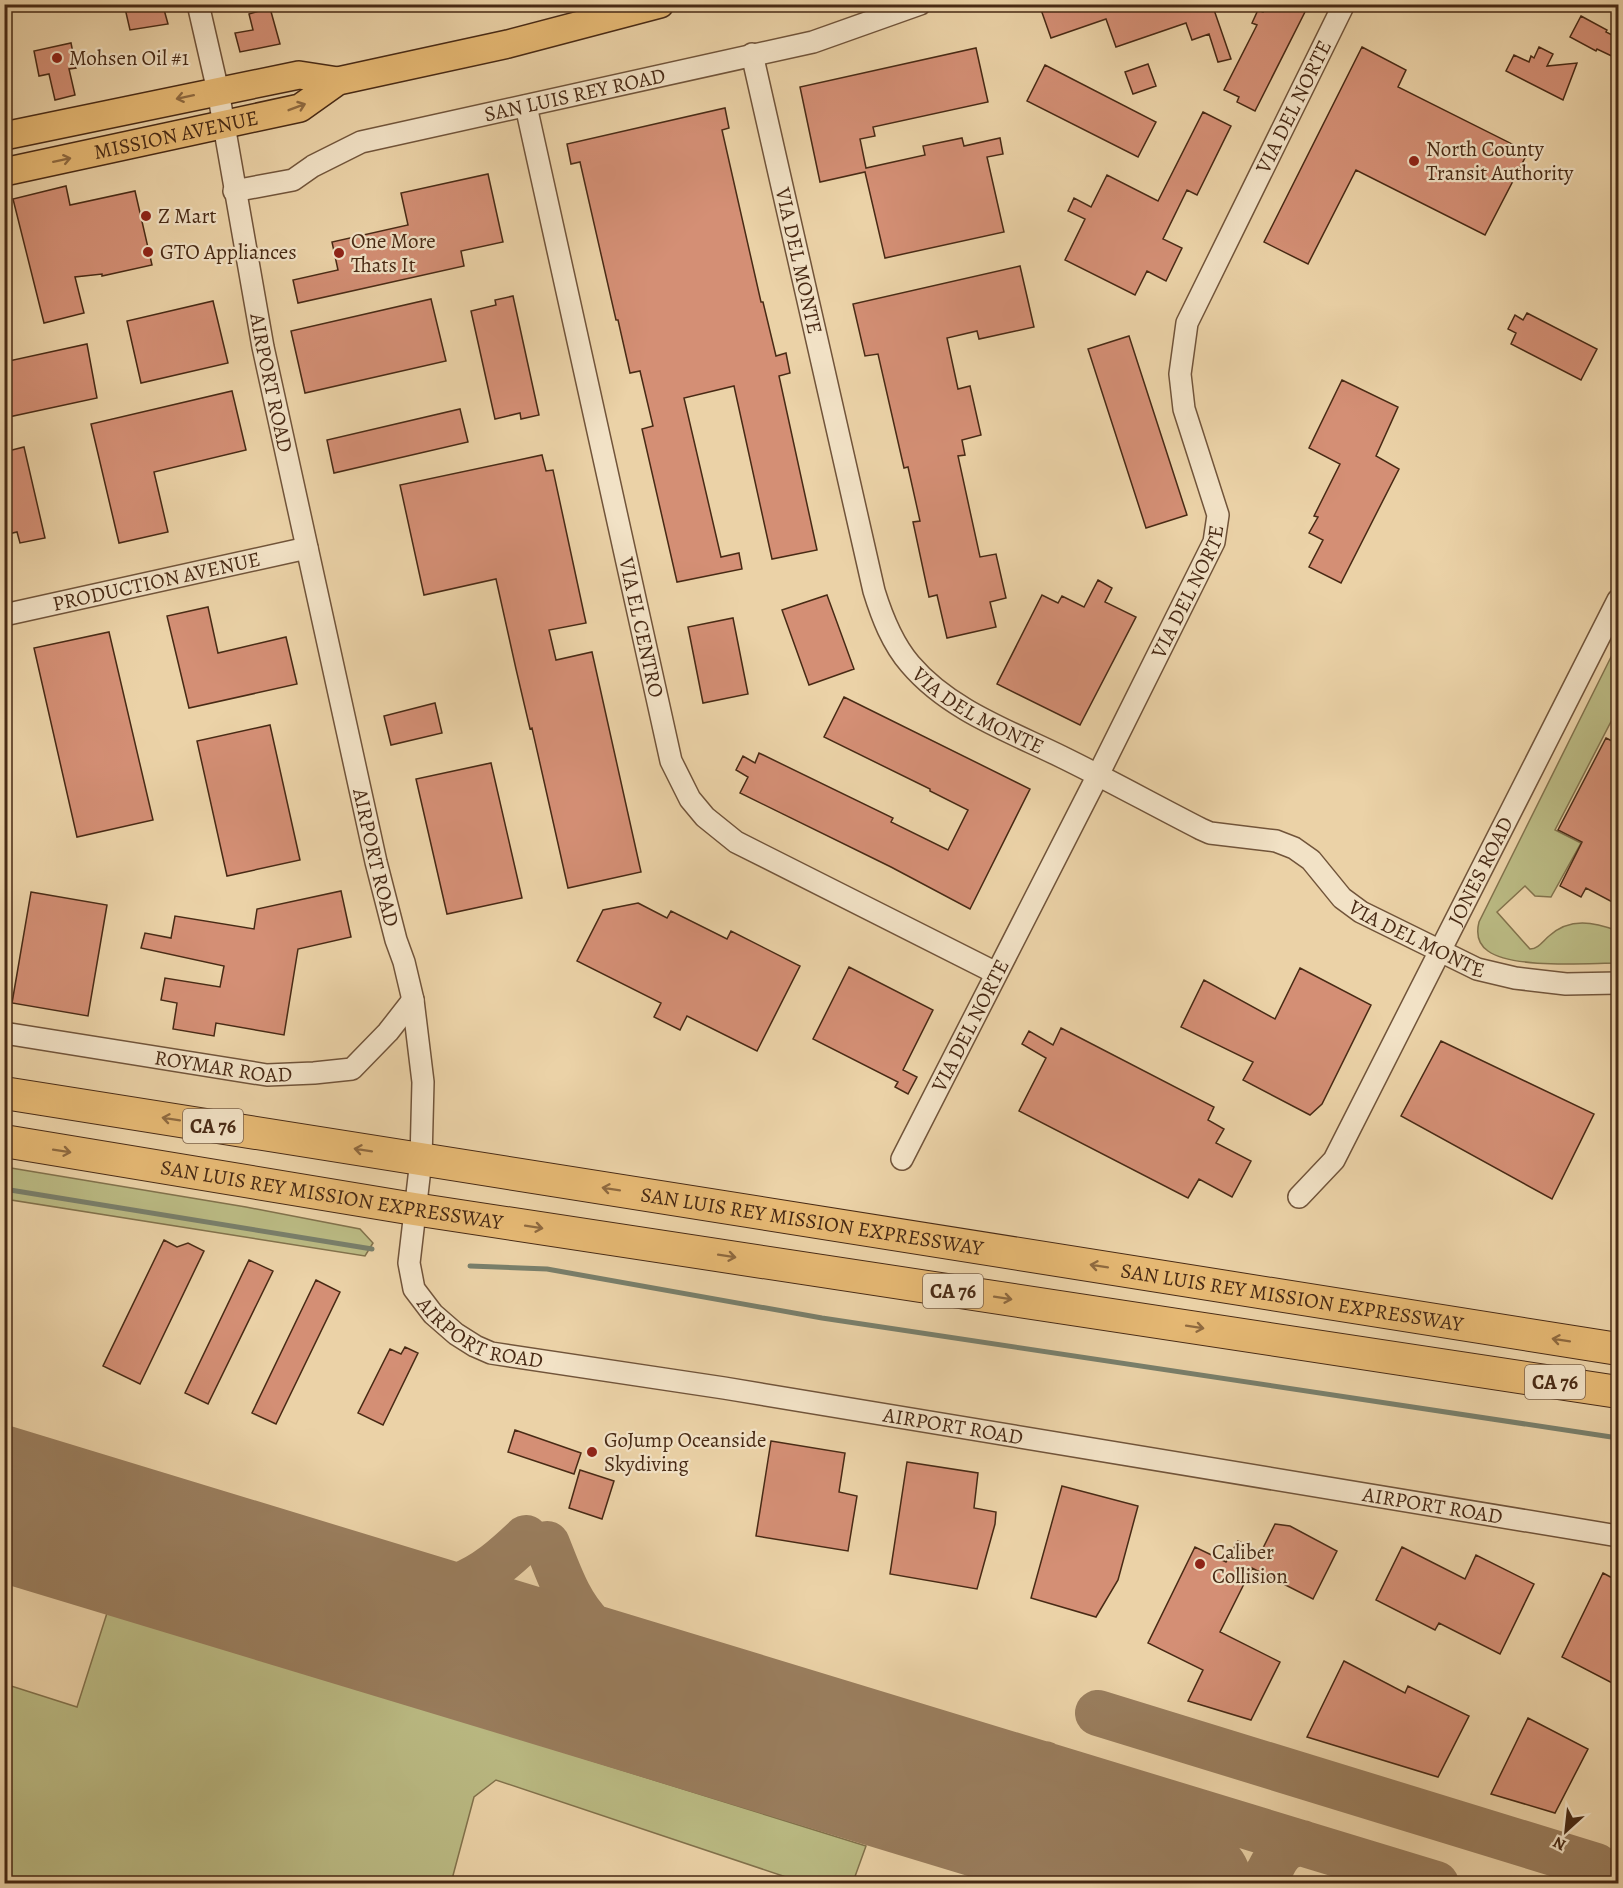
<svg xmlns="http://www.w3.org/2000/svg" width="1623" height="1888" font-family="Alegreya,serif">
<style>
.green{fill:#bbbb84;stroke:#82724c;stroke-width:1.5}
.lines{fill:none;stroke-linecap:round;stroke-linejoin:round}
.stream{stroke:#797f6b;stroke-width:5}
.taxiway{stroke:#9a7e5e;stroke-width:46}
.runway{stroke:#9a7e5e;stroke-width:116}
.building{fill:#d48f75;stroke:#482a15;stroke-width:1.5}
.minor-casing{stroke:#71543a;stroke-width:24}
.major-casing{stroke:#482a15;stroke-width:30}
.highway-casing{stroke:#482a15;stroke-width:34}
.minor{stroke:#f2e2c6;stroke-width:21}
.major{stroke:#e6b974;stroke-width:27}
.highway{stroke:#e6b974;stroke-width:32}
.oneway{stroke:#8f6a40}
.poi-dot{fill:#8f2418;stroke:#f2e2c6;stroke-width:2}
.labels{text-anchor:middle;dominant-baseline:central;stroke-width:4.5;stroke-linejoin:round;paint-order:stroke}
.shield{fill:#f2e2c6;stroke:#7b614a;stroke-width:1.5}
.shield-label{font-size:20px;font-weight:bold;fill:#482a15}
.poi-label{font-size:21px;fill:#482a15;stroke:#f2e2c6;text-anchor:start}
.street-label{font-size:21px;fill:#482a15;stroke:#f2e2c6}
</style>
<rect width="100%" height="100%" fill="#ebd2a7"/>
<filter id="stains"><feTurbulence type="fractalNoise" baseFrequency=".00333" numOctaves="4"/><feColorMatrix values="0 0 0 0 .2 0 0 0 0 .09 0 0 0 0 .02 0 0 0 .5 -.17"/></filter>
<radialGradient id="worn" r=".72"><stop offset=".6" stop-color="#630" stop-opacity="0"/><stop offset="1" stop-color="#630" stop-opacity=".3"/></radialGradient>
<path class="green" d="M1618,643V708L1555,830L1581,843L1551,897L1535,896L1525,886L1497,912L1530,949C1538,949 1543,941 1549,936C1570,917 1594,922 1618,931V963C1587,963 1513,969 1488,951C1478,944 1476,934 1479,922Z
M5,1167L246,1207L360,1229L373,1243L365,1256L5,1199Z
M108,1610L866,1846L853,1882L804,1883L496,1780L474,1797L451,1883H5V1684L77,1707Z"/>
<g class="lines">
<path class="stream" d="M4,1189L372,1249
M470,1266L547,1269L822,1318L1618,1438"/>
<path class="taxiway" d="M4,1448L1436,1884
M547,1544C559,1574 569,1605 592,1627
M458,1586C485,1576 506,1557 526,1538
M406,1645L435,1639L452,1633L506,1601
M594,1702C629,1698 633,1694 642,1661L641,1658
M1098,1713L1596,1866
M665,1723C656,1718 644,1713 639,1703C627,1680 644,1650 670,1651
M1029,1834C1025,1830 1018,1827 1014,1823C1001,1809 1010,1782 1022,1771C1029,1766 1036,1765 1044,1764
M1260,1884C1277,1866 1272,1847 1302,1843"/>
<path class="runway" d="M4,1523L1194,1884"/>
</g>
<path class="building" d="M124,4H149L150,9L163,6L168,24L130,30Z
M1039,4H1133L1134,10L1151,4H1212L1231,59L1218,62L1209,34L1192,40L1186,23L1116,47L1106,19L1051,38Z
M1267,4H1309L1255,111L1237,102L1239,97L1224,90L1257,25L1252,23L1258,10L1263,12Z
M270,8L280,44L240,52L235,33L253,30L249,14Z
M1581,16L1607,30L1606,32L1618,38V59L1597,49L1596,51L1570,37Z
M71,43L76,68L69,69L75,95L55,100L49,74L39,76L34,51Z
M1362,47L1406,70L1398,87L1528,152L1485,235L1356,170L1308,264L1264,242Z
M1539,47L1553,54L1547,66L1577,63L1563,100L1506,71L1514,55L1529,62L1531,56L1534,58Z
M976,48L988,102L873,127L875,136L860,139L866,168L925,155L923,146L962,138L964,146L1000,138L1003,154L987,157L1004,232L885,258L865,172L820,182L800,87Z
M1148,64L1156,86L1133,94L1125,72Z
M1045,65L1156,122L1138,157L1027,101Z
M725,108L729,128L722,130L761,302H763L776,356L786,353L790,373L779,376L817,550L772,559L734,386L684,398L721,557L739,553L742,569L677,582L642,429L653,426L640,371L630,373L618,320H616L580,162L571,164L567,144Z
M1203,112L1231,126L1197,195L1187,190L1163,239L1182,248L1166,281L1147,271L1135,295L1065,260L1085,219L1068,211L1074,198L1091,207L1107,175L1158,201Z
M488,174L503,242L461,251L464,266L298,303L293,280L338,270L332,242L408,225L401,193Z
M66,186L70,205L135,191L152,265L102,276V274L75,277L84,313L44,323L13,199Z
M1020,266L1034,327L979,339L977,331L947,338L958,389L970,386L981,435L962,440L965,455L958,456L980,557L996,554L1006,598L990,602L996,627L947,638L937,595L929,597L913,522L920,521L908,467L904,468L878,354L865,356L853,304Z
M513,296L539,415L521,419L520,413L495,419L471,311L496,305L495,300Z
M431,299L446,361L305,393L291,331Z
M213,301L228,363L141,383L127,321Z
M1527,313L1597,349L1581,380L1511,344L1516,333L1508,329L1515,315L1523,320Z
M1129,336L1187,515L1146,528L1088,349Z
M87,344L97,398L4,418V362Z
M1342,380L1398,407L1376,456L1399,469L1341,583L1309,567L1323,540L1309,533L1318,517L1314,516L1340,464L1309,448Z
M232,391L246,450L154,472L168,532L119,543L91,424Z
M460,409L468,442L334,473L327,440Z
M24,447L45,538L20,543L17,532L4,535V452Z
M542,455L546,471L553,470L586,623L549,630L556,660L592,652L641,872L568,888L532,728L530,729L516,669L496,579L424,595L400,485Z
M1098,580L1112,588L1105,602L1136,617L1080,725L997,684L1042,595L1058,603L1062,596L1084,607Z
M827,595L854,669L809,685L782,610Z
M208,607L218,653L286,637L297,684L189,708L167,616Z
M733,618L748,694L703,703L688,627Z
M109,632L153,820L77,837L34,648Z
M844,697L1030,789L970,909L891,867L740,793L748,777L736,770L743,756L755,763L759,753L893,818L891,822L948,850L968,810L930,791V789L824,737Z
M435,703L442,733L391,745L384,716Z
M270,725L300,860L227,876L197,741Z
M1606,738L1618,744V905L1586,888L1581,897L1560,886L1582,842L1558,830Z
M491,763L522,898L447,914L416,779Z
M341,891L351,937L298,949L284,1035L216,1023L214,1036L173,1029L177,1003L161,1000L165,978L220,987L224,966L141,948L145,933L171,938L175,916L254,929L257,909Z
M31,892L107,905L88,1016L12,1003Z
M638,903L667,918L671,911L727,939L731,931L800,966L757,1051L687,1016L680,1030L654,1017L661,1003L577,961L603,910Z
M849,967L933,1010L903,1070L917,1077L908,1094L895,1087L898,1082L813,1039Z
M1300,968L1371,1005L1322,1104L1310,1115L1243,1080L1253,1062L1181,1027L1204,980L1275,1019Z
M1061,1028L1214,1107L1208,1120L1224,1129L1216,1143L1251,1161L1232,1197L1199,1179L1188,1198L1019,1111L1046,1058L1022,1044L1029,1031L1053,1045Z
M1441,1041L1594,1114L1552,1199L1401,1116Z
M164,1240L177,1247L188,1243L204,1251L140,1384L103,1366Z
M249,1260L273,1271L208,1404L185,1393Z
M316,1280L340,1292L276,1424L252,1413Z
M405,1347L418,1353L383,1425L358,1413L390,1349L401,1354Z
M515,1430L581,1453L574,1474L508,1452Z
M771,1441L845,1453L839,1492L857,1496L848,1551L756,1536Z
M907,1462L978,1473L974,1508L996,1512L995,1524L977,1589L890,1574Z
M580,1470L614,1481L602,1519L569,1508Z
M1062,1486L1138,1506L1118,1580L1096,1617L1031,1598Z
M1275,1524L1290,1526L1337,1551L1313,1599L1252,1568L1220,1632L1280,1662L1251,1720L1188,1701L1203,1670L1148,1643L1195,1547L1226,1562L1238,1541L1261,1552Z
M1402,1547L1465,1579L1476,1555L1534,1584L1500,1654L1439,1623L1435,1630L1376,1600Z
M1603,1573L1618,1581V1686L1562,1657Z
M1344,1661L1405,1693L1408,1686L1469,1716L1438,1777L1307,1737Z
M1528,1718L1588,1749L1555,1813L1491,1794Z"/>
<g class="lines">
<g class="minor-casing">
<g id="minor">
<path id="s1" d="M198,4L218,91L263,347L376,862L396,940L404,962L413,1000L423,1082L421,1160L409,1263L414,1289L433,1314L456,1334L475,1346L491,1353L724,1388L1618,1536"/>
<path id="s2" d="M752,54L874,591C882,617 892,643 910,664C949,710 1009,731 1062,757C1109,780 1154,805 1201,829L1210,833L1276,841L1294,848L1311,860L1342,898L1361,912L1477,969L1515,978L1566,984L1618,983"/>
<path id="s3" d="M526,106L671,761L690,799L705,817L736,842L996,973"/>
<path id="s4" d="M234,191L293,180L313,166L361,142L813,42L920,4"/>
<path id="s5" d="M4,615L307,548"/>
<path id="s6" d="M4,1033L267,1075L314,1073L352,1069L388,1032L413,1000"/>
<path id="s7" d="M902,1159L1098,775L1214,542L1218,515L1184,409L1180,374L1187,323L1344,4"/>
<path id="s8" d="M1299,1197L1334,1160L1618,600"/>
</g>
</g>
<g class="major-casing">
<g id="major">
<path d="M4,136L299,75L338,81"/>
<path id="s9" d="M4,172L300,108L338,81L508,44L660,4"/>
</g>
</g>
<g class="highway-casing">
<g id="highway">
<path id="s10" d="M4,1093L1618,1349"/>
<path id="s11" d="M4,1141L414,1209L1618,1392"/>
</g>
</g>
<use href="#minor" class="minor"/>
<use href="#major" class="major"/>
<use href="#highway" class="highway"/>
</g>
<defs><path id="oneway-shaft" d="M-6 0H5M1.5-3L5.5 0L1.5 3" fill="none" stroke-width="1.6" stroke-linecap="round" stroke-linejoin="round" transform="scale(1.5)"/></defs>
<g class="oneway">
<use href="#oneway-shaft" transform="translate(185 97) rotate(168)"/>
<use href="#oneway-shaft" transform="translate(297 107) rotate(-21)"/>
<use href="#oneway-shaft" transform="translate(62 160) rotate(-12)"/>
<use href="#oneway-shaft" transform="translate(171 1119) rotate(-171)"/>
<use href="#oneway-shaft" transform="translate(363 1150) rotate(-171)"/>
<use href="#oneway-shaft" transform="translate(62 1151) rotate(9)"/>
<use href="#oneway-shaft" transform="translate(611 1189) rotate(-171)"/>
<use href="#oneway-shaft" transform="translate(534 1227) rotate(9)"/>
<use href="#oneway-shaft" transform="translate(727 1256) rotate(9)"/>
<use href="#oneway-shaft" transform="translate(1099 1266) rotate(-171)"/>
<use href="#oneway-shaft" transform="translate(1003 1298) rotate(9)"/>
<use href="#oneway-shaft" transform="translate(1195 1327) rotate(9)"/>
<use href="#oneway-shaft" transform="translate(1561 1340) rotate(-171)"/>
</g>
<g class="poi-dot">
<circle cx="57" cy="58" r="6"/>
<circle cx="1414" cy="161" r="6"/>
<circle cx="146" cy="216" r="6"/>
<circle cx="148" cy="252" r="6"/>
<circle cx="339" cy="253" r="6"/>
<circle cx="592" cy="1452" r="6"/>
<circle cx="1200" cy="1564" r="6"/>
</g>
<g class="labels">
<g class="shield">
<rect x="183" y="1109" width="60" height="34" rx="4.5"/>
<rect x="923" y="1274" width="60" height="34" rx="4.5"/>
<rect x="1525" y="1365" width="60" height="34" rx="4.5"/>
</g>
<g class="shield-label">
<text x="213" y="1126">CA 76</text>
<text x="953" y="1291">CA 76</text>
<text x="1555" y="1382">CA 76</text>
</g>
<g class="poi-label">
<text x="69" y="58">Mohsen Oil #1</text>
<text x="1426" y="149">North County<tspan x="1426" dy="24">Transit Authority</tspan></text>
<text x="158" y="216">Z Mart</text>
<text x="351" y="241">One More<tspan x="351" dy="24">Thats It</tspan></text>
<text x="160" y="252">GTO Appliances</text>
<text x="604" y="1440">GoJump Oceanside<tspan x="604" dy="24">Skydiving</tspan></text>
<text x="1212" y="1552">Caliber<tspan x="1212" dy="24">Collision</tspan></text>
</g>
<g class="street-label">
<text stroke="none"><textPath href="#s4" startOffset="357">SAN LUIS REY ROAD</textPath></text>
<text stroke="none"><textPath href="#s7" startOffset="1158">VIA DEL NORTE</textPath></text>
<text stroke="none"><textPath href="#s9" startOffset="176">MISSION AVENUE</textPath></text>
<text stroke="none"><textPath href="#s2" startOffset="212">VIA DEL MONTE</textPath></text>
<text stroke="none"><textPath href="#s1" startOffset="386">AIRPORT ROAD</textPath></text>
<text stroke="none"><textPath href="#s5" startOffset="156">PRODUCTION AVENUE</textPath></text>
<text stroke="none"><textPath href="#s7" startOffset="636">VIA DEL NORTE</textPath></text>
<text stroke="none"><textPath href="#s3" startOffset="534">VIA EL CENTRO</textPath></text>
<text stroke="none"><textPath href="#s2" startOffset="716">VIA DEL MONTE</textPath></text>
<text stroke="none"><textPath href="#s1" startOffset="872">AIRPORT ROAD</textPath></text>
<text stroke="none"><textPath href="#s8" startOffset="375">JONES ROAD</textPath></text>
<text stroke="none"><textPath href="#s2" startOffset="1220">VIA DEL MONTE</textPath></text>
<text stroke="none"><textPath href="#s7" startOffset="150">VIA DEL NORTE</textPath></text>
<text stroke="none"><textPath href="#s6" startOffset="222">ROYMAR ROAD</textPath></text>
<text stroke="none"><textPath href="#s11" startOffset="332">SAN LUIS REY MISSION EXPRESSWAY</textPath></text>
<text stroke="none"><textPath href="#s10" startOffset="818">SAN LUIS REY MISSION EXPRESSWAY</textPath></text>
<text stroke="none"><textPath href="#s10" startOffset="1304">SAN LUIS REY MISSION EXPRESSWAY</textPath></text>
<text stroke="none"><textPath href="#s1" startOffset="1394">AIRPORT ROAD</textPath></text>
<text stroke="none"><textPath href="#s1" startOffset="1880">AIRPORT ROAD</textPath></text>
<text stroke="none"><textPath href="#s1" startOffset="2366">AIRPORT ROAD</textPath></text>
</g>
</g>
<rect width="1623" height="1888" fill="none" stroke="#ebd2a7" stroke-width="24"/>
<rect x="6" y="6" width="1611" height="1876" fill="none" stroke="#482a15" stroke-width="3"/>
<rect x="12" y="12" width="1599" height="1864" fill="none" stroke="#482a15" stroke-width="1.5"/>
<g transform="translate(1566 1831) rotate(207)" stroke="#f2e2c6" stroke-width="4.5" paint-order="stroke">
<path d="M0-4.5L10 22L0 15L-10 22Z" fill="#482a15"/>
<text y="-9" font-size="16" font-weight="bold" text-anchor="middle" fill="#482a15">N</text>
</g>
<rect width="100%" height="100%" filter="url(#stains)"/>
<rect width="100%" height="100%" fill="url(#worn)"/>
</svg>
